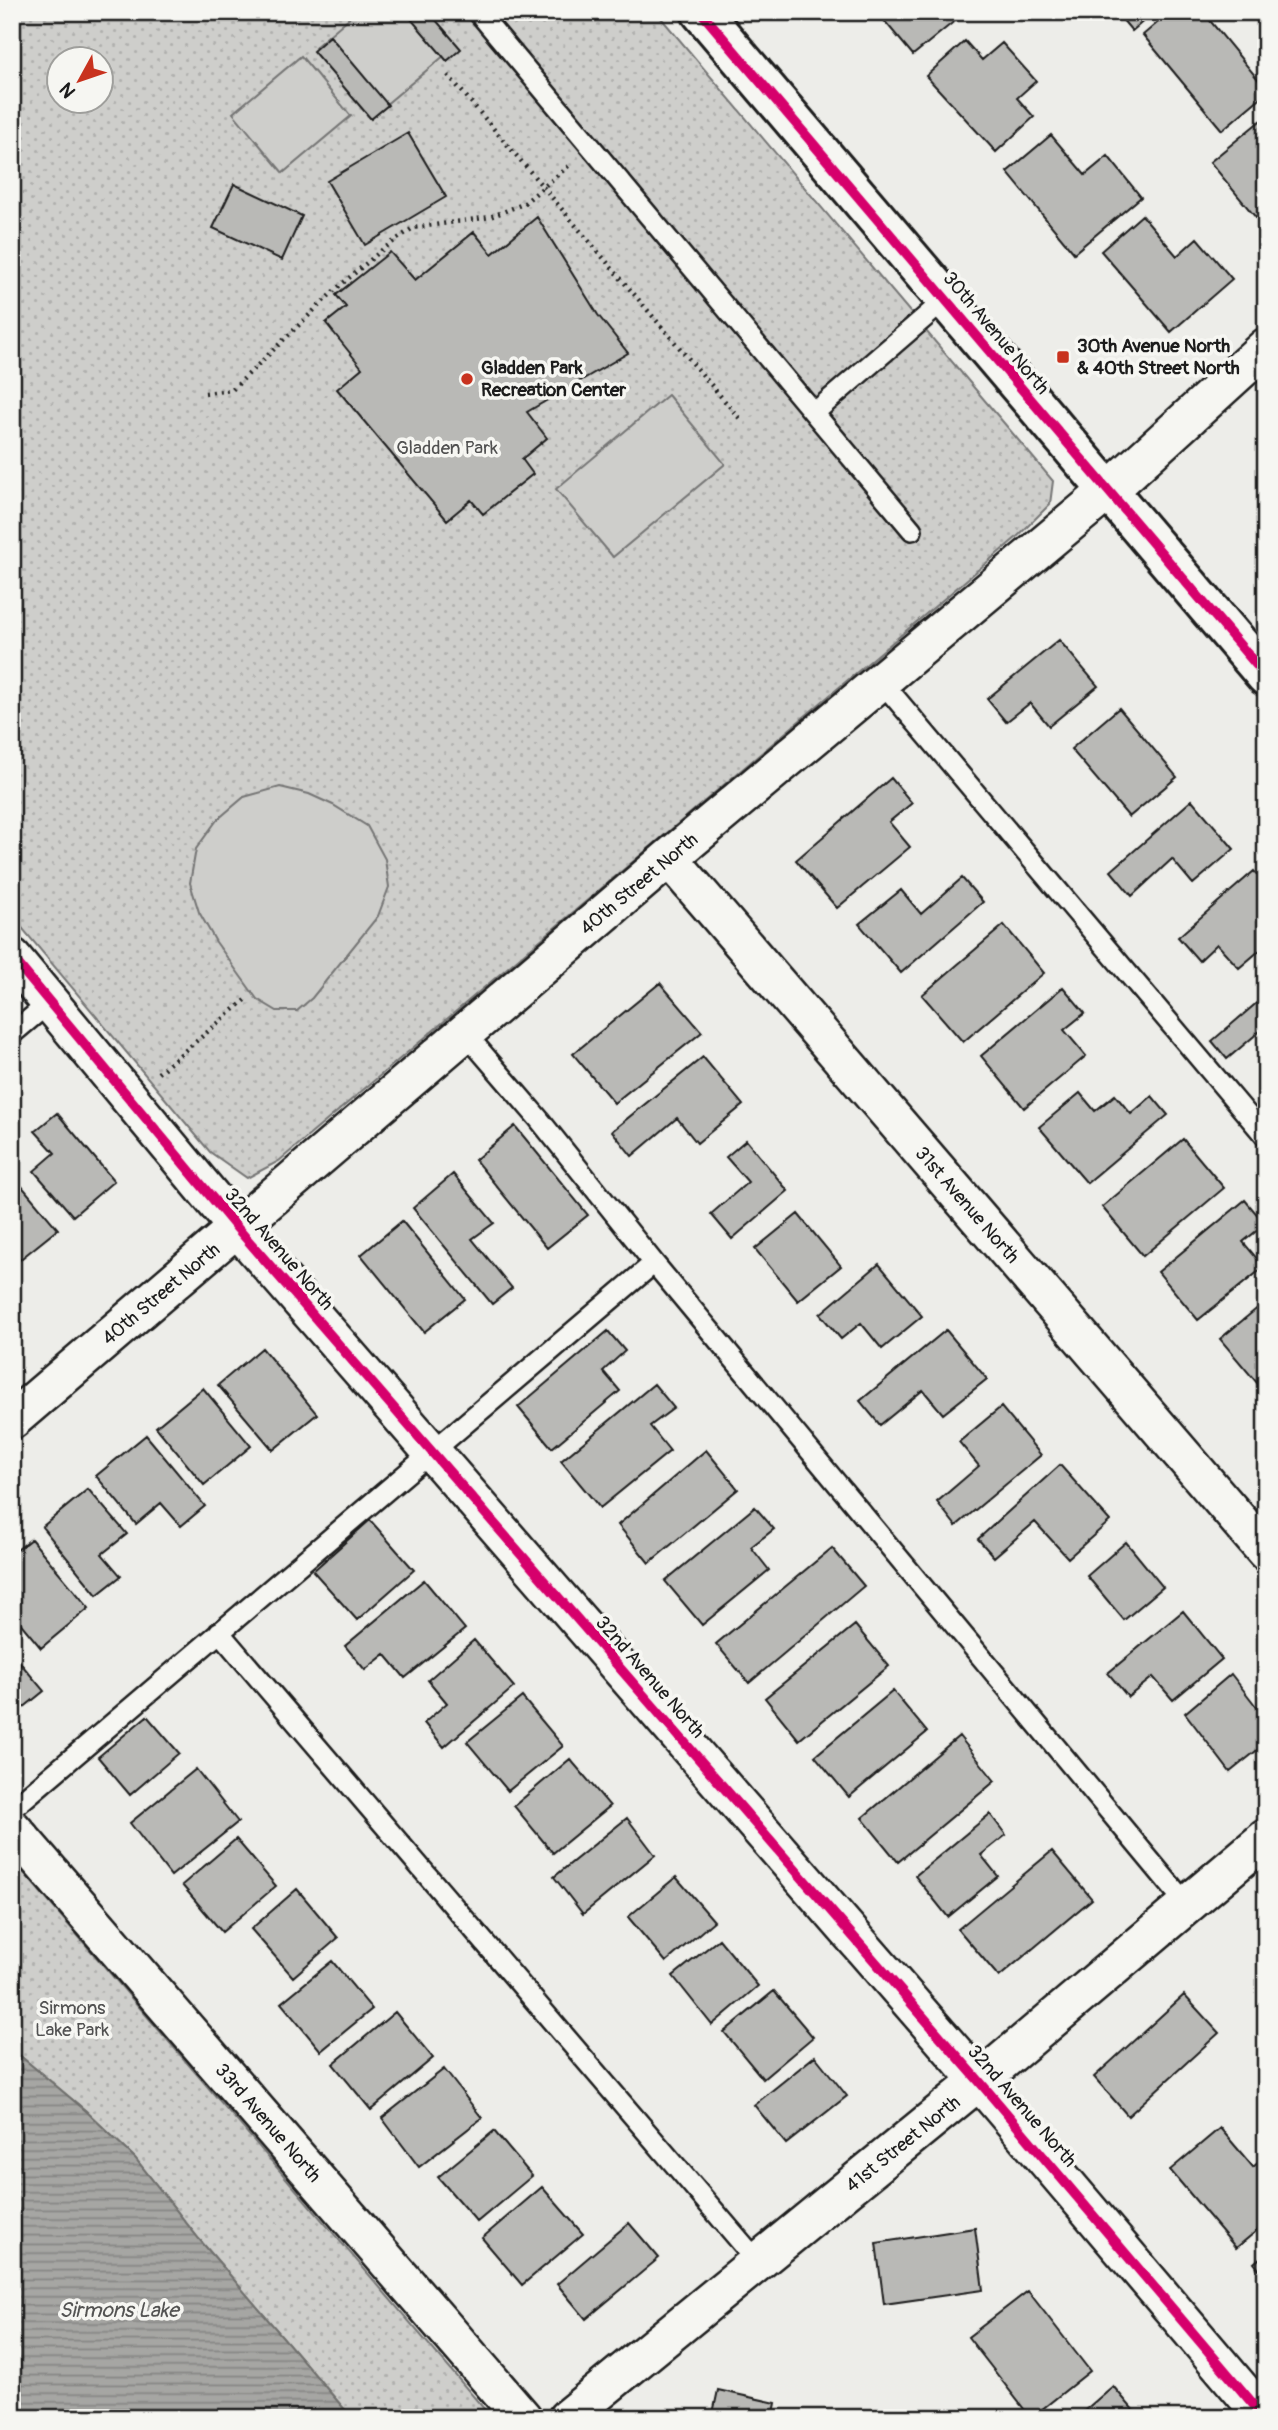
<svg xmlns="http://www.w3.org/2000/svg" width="1278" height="2430" font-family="Pangolin,sans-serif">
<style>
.park{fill:url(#park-dots);stroke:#757574;stroke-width:2;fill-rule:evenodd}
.garden{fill:#cececb;stroke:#757574;stroke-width:2}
.water{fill:url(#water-rules);stroke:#6f6f6d;stroke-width:2}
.building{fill:#b9b9b6;stroke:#1c1c1c;stroke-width:2}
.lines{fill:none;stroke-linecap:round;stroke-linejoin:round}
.service-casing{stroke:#1c1c1c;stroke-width:24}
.minor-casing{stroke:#1c1c1c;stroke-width:42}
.tertiary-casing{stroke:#1c1c1c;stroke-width:44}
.path{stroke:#1c1c1c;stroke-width:4.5;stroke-dasharray:2 5;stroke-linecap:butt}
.service{stroke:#f6f6f2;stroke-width:19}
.minor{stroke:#f6f6f2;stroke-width:37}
.tertiary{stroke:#f6f6f2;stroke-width:38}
.cycleway-casing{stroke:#f6f6f2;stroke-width:15}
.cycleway{stroke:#d6006c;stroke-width:10}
.poi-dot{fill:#c8321e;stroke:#f6f6f2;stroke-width:2.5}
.labels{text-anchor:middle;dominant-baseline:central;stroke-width:7;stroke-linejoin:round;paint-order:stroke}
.street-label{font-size:19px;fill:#1c1c1c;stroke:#f6f6f2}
.poi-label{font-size:19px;font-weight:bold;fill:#1c1c1c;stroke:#f6f6f2;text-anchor:start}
.park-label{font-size:19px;fill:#515151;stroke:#f6f6f2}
.water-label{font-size:21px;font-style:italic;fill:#535352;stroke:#f6f6f2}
</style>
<defs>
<pattern id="park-dots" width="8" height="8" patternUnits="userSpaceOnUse" patternTransform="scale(1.75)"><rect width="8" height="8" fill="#cececb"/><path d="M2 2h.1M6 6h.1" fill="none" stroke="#b0b0ae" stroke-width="1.8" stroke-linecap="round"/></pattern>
<pattern id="water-rules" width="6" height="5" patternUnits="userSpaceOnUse" patternTransform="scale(1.75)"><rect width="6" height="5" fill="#a6a6a3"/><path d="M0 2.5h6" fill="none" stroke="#868684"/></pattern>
</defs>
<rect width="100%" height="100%" fill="#edede9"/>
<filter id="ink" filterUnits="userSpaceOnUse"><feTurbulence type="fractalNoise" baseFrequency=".0143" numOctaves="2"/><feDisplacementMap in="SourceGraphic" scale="14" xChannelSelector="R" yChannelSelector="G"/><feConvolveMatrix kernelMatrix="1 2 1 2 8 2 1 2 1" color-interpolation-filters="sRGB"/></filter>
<g filter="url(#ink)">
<path class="park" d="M12,12H656L1053,481L1050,504L1017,537L279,1161L247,1178L210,1152L12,916ZM60,60H102V102H60Z
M12,1859L492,2418H352L199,2239L135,2158L86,2111L12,2049Z"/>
<path class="garden" d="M356,12H422L452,49L372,116L315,47Z
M301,56L351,116L283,173L233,113Z
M668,395L725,464L613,557L556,489Z
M280,787L309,794L333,805L367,826L385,859L389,887L378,916L312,998L297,1011H277L257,999L216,942L199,912L190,883L196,849L217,820L244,797Z"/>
<path class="water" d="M12,2049L86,2111L135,2158L199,2239L352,2418H12Z"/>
<path class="building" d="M405,12H429L461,49L447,61Z
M877,12H949L956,20L913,55Z
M1116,12H1154L1132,31Z
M1170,12H1203L1266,89V93L1222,130L1143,35Z
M330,36L388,105L371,119L313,51Z
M965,41L982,60L1002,43L1036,81L1017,98L1034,117L996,152L926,76Z
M1266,116V230L1210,162Z
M408,133L446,197L365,245L327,181Z
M1051,135L1085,175L1108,156L1141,197L1074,253L1007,172Z
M234,184L302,216L282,260L213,228Z
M1142,215L1177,256L1197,238L1232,279L1171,332L1101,251Z
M537,217L598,315L628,353L527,412L547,438L522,459L533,474L483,514L471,500L447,520L337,389L362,368L326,323L346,307L336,295L390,252L415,280L474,232L492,254Z
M1059,640L1098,686L1049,726L1030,703L1006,722L987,699Z
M1119,708L1177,777L1129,817L1071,749Z
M891,778L912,803L889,822L910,847L837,908L796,860Z
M1192,800L1234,849L1193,884L1172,859L1132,896L1111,871Z
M1254,871L1266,885V945L1239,968L1217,944L1199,961L1178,937Z
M962,878L983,902L901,973L859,924L901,890L921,914Z
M1004,925L1044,973L963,1042L922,995Z
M660,983L702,1032L614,1103L573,1054Z
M1063,987L1085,1013L1064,1030L1086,1056L1024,1108L981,1056Z
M1266,995V1026L1227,1059L1212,1041Z
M703,1057L743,1105L697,1143L677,1118L632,1156L612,1131Z
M1080,1093L1095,1111L1115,1095L1131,1114L1152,1096L1168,1115L1087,1183L1039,1127Z
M57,1113L114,1181L73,1216L34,1171L55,1153L35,1131Z
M515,1126L588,1215L547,1248L475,1160Z
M1183,1139L1224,1188L1143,1256L1102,1207Z
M746,1140L788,1191L732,1239L711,1214L748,1182L726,1157Z
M453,1174L494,1223L472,1239L512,1288L492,1304L413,1208Z
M14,1177L58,1229L12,1266V1179Z
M1245,1200L1265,1224L1243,1242L1264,1267L1198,1320L1158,1272Z
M798,1214L841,1266L798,1301L755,1249Z
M402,1221L465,1299L424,1332L361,1255Z
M879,1264L922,1316L882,1349L861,1323L841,1339L820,1314Z
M1266,1301V1387L1263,1390L1220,1339Z
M946,1330L987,1379L943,1414L923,1390L880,1425L860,1401Z
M608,1331L625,1351L603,1371L620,1391L552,1448L518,1407Z
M262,1348L317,1414L273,1450L218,1385Z
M654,1384L674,1408L650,1426L670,1451L600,1508L561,1461Z
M203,1388L251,1446L204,1485L156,1427Z
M1001,1407L1041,1455L956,1526L937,1502L979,1466L959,1442Z
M146,1435L205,1506L181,1526L161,1503L136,1524L96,1476Z
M706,1450L738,1489L649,1563L618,1525Z
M1060,1465L1110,1521L1068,1558L1035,1522L994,1557L978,1539Z
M88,1489L127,1534L102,1554L121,1576L97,1595L42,1527Z
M755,1507L774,1529L751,1547L769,1570L702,1625L665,1581Z
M370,1520L414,1570L357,1620L313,1571Z
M31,1539L89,1608L41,1648L12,1613V1554Z
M1126,1542L1163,1587L1124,1620L1087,1576Z
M832,1548L864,1586L749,1683L716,1644Z
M424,1580L465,1629L405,1678L385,1654L365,1670L345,1646Z
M1183,1611L1222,1659L1173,1700L1153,1677L1128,1697L1108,1673Z
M855,1625L889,1666L799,1740L765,1698Z
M474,1640L514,1687L444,1747L424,1723L447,1703L428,1680Z
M12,1653L44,1691L12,1717Z
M1231,1674L1266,1719V1743L1230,1772L1185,1713Z
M893,1691L927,1732L849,1797L815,1756Z
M522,1697L563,1746L508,1791L467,1742Z
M147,1716L179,1753L130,1795L98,1757Z
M959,1736L995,1781L898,1862L862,1818Z
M570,1759L610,1806L553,1853L514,1806Z
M196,1769L238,1822L171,1876L130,1823Z
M990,1814L1006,1835L981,1855L998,1876L948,1917L915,1876Z
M627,1818L655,1855L583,1914L554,1877Z
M236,1839L276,1886L222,1932L182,1885Z
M1052,1851L1092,1899L999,1977L958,1929Z
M676,1877L714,1921L666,1962L628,1917Z
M297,1889L338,1938L293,1977L251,1929Z
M719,1939L758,1986L712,2025L673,1976Z
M332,1961L372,2009L321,2051L281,2003Z
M774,1991L813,2037L763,2079L724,2032Z
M1184,1995L1219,2033L1128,2116L1094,2077Z
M395,2012L433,2058L371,2110L333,2064Z
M815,2056L847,2096L786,2144L754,2105Z
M444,2069L482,2118L419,2167L382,2118Z
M1220,2128L1253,2167L1266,2156V2223L1236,2248L1170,2170Z
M494,2131L532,2176L477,2222L438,2177Z
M542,2187L583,2234L522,2285L482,2238Z
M629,2223L659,2258L586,2319L557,2284Z
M975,2228L983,2290L884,2304L876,2243Z
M1266,2253V2278L1254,2263Z
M1028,2291L1090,2371L1031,2418L968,2337Z
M1113,2386L1140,2418H1076Z
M718,2390L776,2403L773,2418H712Z"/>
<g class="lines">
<g class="service-casing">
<path id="service" d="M478,12L912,530
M814,413L945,300
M881,681L1266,1137
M465,1033L538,1118L654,1263
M12,1034L50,1002
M219,1632L758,2262
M12,1809L654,1263L1187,1905"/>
</g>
<g class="minor-casing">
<path id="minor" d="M669,858L1266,1552
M12,957L238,1229L979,2081L1265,2418
M12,1420L669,858L1108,491L1266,347
M12,1828L523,2418
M567,2418L979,2081L1266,1838"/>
</g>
<g class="tertiary-casing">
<path id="tertiary" d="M701,12L1266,676"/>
</g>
<path class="path" d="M448,75L740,419
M205,393L232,390L336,289L383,249L413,228L490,217L523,204L571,164
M158,1073L247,999"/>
<use href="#service" class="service"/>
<use href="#minor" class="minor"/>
<use href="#tertiary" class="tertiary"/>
<g class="cycleway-casing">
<path id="cycleway" d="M701,12L1266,676
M12,957L238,1229L979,2081L1265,2418"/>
</g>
<use href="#cycleway" class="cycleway"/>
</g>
</g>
<g class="poi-dot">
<rect x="1056" y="350" width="14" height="14" rx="3.5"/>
<circle cx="467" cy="379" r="7"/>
</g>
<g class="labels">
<g class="street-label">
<text transform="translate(996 333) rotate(50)">30th Avenue North</text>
<text transform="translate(639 884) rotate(-40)">40th Street North</text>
<text transform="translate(967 1205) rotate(49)">31st Avenue North</text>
<text transform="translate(279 1249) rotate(49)">32nd Avenue North</text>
<text transform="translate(161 1294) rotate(-40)">40th Street North</text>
<text transform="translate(650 1677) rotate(49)">32nd Avenue North</text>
<text transform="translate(1022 2106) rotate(49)">32nd Avenue North</text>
<text transform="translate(268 2123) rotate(49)">33rd Avenue North</text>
<text transform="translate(903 2144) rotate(-39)">41st Street North</text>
</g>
<g class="poi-label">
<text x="1077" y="346">30th Avenue North<tspan x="1077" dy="22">&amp; 40th Street North</tspan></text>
<text x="481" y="368">Gladden Park<tspan x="481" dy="22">Recreation Center</tspan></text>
</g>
<g class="park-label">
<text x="447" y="448">Gladden Park</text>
<text x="72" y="2008">Sirmons<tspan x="72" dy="22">Lake Park</tspan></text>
</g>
<g class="water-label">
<text x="119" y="2310">Sirmons Lake</text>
</g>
</g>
<rect width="1278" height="2430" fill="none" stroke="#f6f6f2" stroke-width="42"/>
<rect x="21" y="21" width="1236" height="2388" fill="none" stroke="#1c1c1c" stroke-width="2.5" filter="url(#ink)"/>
<g transform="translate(80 80) rotate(230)"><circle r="33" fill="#f6f6f2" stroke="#9f9f9c" stroke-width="2"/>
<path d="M0-5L12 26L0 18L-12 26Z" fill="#c8321e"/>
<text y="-10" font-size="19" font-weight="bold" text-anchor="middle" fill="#1c1c1c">N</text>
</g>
</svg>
